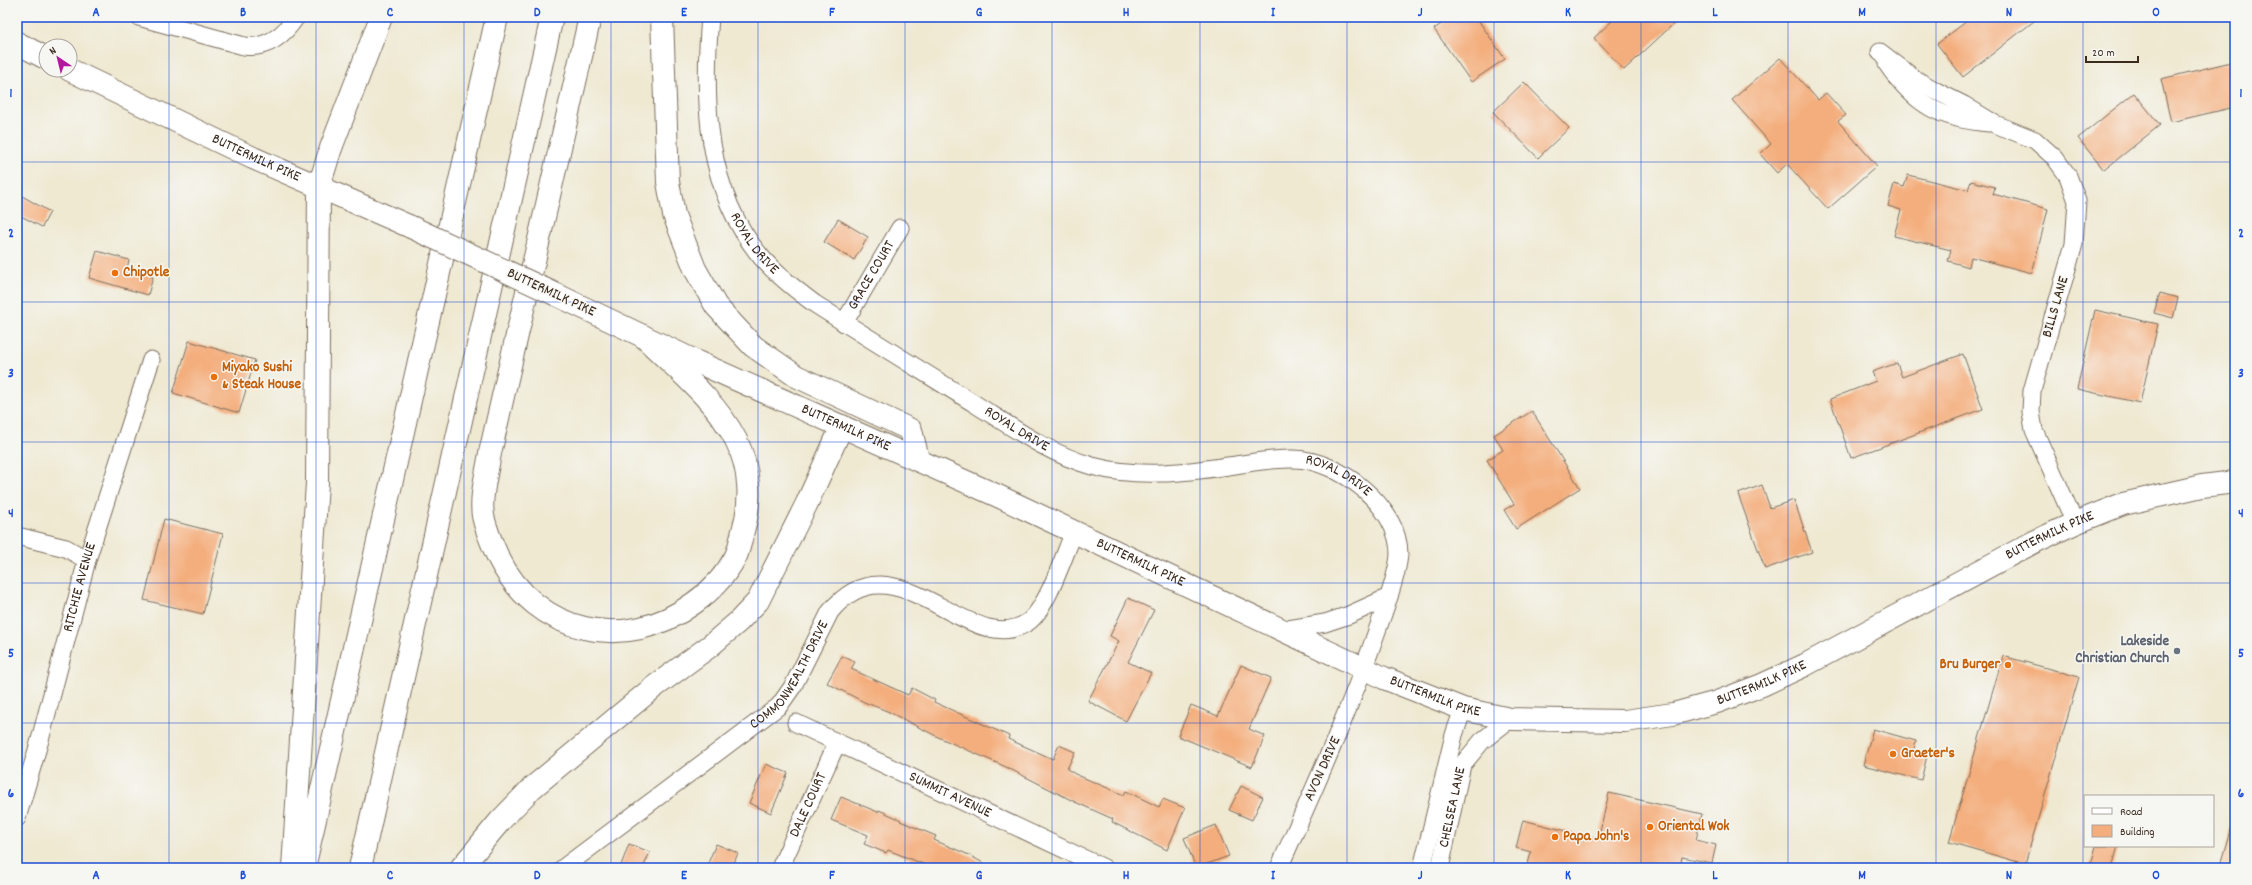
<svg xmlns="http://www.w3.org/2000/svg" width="2252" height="885" font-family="Dekko,sans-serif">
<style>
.building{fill:#f4ad7c}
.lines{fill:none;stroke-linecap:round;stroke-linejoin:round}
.minor-casing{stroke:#7a6d5d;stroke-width:19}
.major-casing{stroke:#7a6d5d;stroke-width:24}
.highway-casing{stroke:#7a6d5d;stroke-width:24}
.minor{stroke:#fff;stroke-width:17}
.major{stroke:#fff;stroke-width:22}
.highway{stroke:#fff;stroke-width:22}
.major-bridge-casing{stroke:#7a6d5d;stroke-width:24;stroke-linecap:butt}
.major-bridge{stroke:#fff;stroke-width:22}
.grid{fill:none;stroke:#1d4ed8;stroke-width:1;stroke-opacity:0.55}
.food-dot{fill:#e8710a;stroke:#f6f6f2;stroke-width:1.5}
.worship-dot{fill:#6b7280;stroke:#f6f6f2;stroke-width:1.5}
.labels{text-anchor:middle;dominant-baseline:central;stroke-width:3;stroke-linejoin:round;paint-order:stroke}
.street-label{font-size:15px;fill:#3b2a1e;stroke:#f6f6f2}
.food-label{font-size:15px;font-weight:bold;fill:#c56008;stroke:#f6f6f2;text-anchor:start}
.worship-label{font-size:15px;font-weight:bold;fill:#5b616d;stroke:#f6f6f2;text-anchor:end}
.neatline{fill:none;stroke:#1d4ed8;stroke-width:1.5}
.grid-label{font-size:13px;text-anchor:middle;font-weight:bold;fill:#1d4ed8}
</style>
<rect width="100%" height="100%" fill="#f6f6f2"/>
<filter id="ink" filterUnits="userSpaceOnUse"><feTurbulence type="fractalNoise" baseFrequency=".025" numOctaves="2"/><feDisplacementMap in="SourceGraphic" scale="8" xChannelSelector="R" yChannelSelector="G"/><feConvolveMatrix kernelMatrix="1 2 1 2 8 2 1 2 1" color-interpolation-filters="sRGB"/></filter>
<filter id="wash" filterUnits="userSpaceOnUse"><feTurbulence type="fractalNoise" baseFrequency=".012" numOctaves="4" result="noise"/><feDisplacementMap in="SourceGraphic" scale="16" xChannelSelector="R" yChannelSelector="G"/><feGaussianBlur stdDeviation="0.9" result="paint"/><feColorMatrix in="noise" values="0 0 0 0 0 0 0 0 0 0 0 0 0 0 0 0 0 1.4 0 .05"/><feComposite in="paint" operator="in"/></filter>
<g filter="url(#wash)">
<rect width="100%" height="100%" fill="#efe9d2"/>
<g id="blocks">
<path class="building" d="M1451,17H1476L1505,59L1471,82L1434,29Z
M1616,17H1681L1624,70L1594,38Z
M1972,17H2039L1963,77L1937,44Z
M1780,58L1818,100L1826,93L1846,115L1838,121L1877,166L1828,209L1787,164L1777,173L1760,154L1771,144L1732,100Z
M2235,61V107L2171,122L2161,79Z
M1524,82L1569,128L1538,158L1493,112Z
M2134,93L2160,125L2104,170L2078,138Z
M1908,175L1968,190L1971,181L1995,187L1993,194L2048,209L2032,273L1971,257L1969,267L1948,261L1951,250L1894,236L1901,210L1888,206L1894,184L1904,187Z
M17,193L50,212L42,227L17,214Z
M838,219L868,237L854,260L824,242Z
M97,251L129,260L127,269L153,277L148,295L89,278Z
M2160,293L2178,298L2173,318L2154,313Z
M2095,310L2158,324L2140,403L2077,389Z
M189,341L255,360L239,413L173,393Z
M1963,354L1983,409L1851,458L1830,399L1876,381L1872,372L1897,363L1902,377Z
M1532,411L1580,488L1516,529L1504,510L1514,504L1487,460L1503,450L1494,435Z
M1762,485L1770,508L1794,500L1812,552L1765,569L1738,494Z
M164,519L223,534L203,614L144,600Z
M1128,598L1154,610L1128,662L1151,673L1126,721L1088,701L1119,641L1110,636Z
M842,656L855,662L851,669L908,695L912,688L935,700L934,702L1009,736L1008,739L1053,759L1059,745L1075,752L1067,769L1075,774L1124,795L1126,791L1159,807L1163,799L1185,808L1167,850L1112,822L1113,819L1075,802L1006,767L938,737L887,711L864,702L827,683Z
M2003,656L2079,677L2025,864L1949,842Z
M1241,665L1271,678L1249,729L1265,736L1252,767L1178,736L1191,705L1218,716Z
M1873,729L1916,741L1913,752L1927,756L1921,780L1863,765Z
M766,764L788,773L771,813L749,803Z
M1241,786L1263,797L1252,820L1229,810Z
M1609,793L1702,814L1696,840L1716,845L1712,863L1682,857L1680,868H1527L1531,852L1516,848L1523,820L1598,839Z
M841,797L878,812L879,810L901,820L900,821L936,836L934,840L969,855L992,868H933L888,850L886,853L864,844L868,835L831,820Z
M1216,825L1229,856L1196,868L1184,838Z
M2231,827L2235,828V868L2220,865Z
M629,844L650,852L643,868H620Z
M716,844L738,853L732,868H706Z
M2096,846H2118L2112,868H2090Z"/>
</g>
</g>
<g filter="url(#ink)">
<use href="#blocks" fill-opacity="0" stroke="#7a6d5d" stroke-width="1"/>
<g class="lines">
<g class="minor-casing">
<g id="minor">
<path d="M139,17L244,46C267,49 284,35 296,17"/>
<path id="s1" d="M710,17C703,100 705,191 762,258C777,275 796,290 815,304C868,338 922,371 975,404C1012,427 1049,454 1092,466C1136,478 1183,473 1228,466C1250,463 1273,458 1294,459C1339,460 1399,506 1399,554C1398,573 1385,609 1378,628C1350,710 1314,789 1279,868"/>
<path d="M1880,52L1915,79L1936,91L1964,105L1995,124L2035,140L2055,158L2068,176L2077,201L2074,244L2032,391L2031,412L2034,430L2075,523"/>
<path d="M1887,64C1915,105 1940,119 1989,123"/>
<path id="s2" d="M844,323L900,228"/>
<path d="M17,536L66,548L87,560"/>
<path d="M1282,630L1325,623L1349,615L1389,597"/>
<path id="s3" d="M796,723L1104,868"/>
<path id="s4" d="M17,818L40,740L87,560L151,360"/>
<path id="s5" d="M563,868L779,706L793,686L830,612C895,531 969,662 1028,622C1047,609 1064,555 1074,532"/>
<path id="s6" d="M780,868L837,743"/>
<path d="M1422,868L1454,735L1463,709"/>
<path id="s7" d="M1440,868L1462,765L1482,741L1510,719"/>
</g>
</g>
<g class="major-casing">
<g id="major">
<path d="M17,43L46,58"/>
<path id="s8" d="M70,70L253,158L411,227"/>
<path id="s9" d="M557,295L697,362L998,496L1384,678L1463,709L1510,719L1625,721L1673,714L1717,702L1762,685L1805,665L2034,542L2075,523L2123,504L2202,486L2235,482"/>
</g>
</g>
<g class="highway-casing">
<path id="highway" d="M590,17L490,453C487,473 480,496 483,516C486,530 492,544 498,557C536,634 625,654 694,603C711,591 726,575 736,556C739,549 741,539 743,531C752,501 750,468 736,440C715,399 675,368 643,336
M662,17L668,182L674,215L695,269L716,306L753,346L796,376L911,430L918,459
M293,868L317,483L319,186L331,148L381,17
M304,868L497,17
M360,868L552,17
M461,868L500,821L532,788L654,687L710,646L738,622L758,601L807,503L842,426"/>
</g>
<use href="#minor" class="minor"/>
<use href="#major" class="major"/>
<use href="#highway" class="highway"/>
<g class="major-bridge-casing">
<path id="major-bridge" d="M411,227L557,295"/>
</g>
<use href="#major-bridge" class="major-bridge"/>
</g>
</g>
<path class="grid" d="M169,17V868M316,17V868M464,17V868M611,17V868M758,17V868M905,17V868M1052,17V868M1200,17V868M1347,17V868M1494,17V868M1641,17V868M1788,17V868M1936,17V868M2083,17V868M17,162H2235M17,302H2235M17,442H2235M17,583H2235M17,723H2235"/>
<g class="food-dot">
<circle cx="115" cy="273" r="4"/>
<circle cx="214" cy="377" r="4"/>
<circle cx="2008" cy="665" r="4"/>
<circle cx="1893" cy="754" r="4"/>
<circle cx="1650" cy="827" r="4"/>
<circle cx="1555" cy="837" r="4"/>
</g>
<circle class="worship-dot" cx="2177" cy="651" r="4"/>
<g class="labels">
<g class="street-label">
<text stroke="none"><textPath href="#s8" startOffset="206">BUTTERMILK PIKE</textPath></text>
<text stroke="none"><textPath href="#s1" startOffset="237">ROYAL DRIVE</textPath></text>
<text stroke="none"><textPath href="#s2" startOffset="55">GRACE COURT</textPath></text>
<text transform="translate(551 293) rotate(25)">BUTTERMILK PIKE</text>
<text transform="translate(2056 307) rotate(-74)">BILLS LANE</text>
<text stroke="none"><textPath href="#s9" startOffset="318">BUTTERMILK PIKE</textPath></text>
<text stroke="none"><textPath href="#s1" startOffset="561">ROYAL DRIVE</textPath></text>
<text stroke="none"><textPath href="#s1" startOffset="897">ROYAL DRIVE</textPath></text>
<text stroke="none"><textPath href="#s9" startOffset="1626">BUTTERMILK PIKE</textPath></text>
<text stroke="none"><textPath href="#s9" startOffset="642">BUTTERMILK PIKE</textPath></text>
<text stroke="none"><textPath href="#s4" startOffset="239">RITCHIE AVENUE</textPath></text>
<text stroke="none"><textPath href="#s5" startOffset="301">COMMONWEALTH DRIVE</textPath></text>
<text stroke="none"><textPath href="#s9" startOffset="1302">BUTTERMILK PIKE</textPath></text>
<text stroke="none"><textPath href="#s9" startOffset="966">BUTTERMILK PIKE</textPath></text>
<text transform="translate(1323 769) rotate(-66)">AVON DRIVE</text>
<text stroke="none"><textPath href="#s3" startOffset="170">SUMMIT AVENUE</textPath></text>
<text stroke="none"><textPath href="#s6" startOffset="69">DALE COURT</textPath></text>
<text stroke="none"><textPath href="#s7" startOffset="62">CHELSEA LANE</textPath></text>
</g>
<g class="food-label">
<text x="123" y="273">Chipotle</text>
<text x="222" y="368">Miyako Sushi<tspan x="222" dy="17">&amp; Steak House</tspan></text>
<text x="2000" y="665" text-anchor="end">Bru Burger</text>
<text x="1901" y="754">Graeter's</text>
<text x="1658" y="827">Oriental Wok</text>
<text x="1563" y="837">Papa John's</text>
</g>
<g class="worship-label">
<text x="2169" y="642">Lakeside<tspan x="2169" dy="17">Christian Church</tspan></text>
</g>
</g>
<rect width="2252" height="885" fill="none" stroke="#f6f6f2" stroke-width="44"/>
<rect x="2084" y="795" width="130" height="52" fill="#f6f6f2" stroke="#aba49d"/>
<rect x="2092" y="808" width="20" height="6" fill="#ffffff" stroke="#aba49d"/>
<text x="2120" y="815" font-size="12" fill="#3b2a1e">Road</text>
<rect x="2092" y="825" width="20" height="12" fill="#f4ad7c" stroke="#aba49d"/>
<text x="2120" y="835" font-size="12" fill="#3b2a1e">Building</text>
<g transform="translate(58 58) rotate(325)"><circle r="19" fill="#f6f6f2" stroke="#aba49d"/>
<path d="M0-3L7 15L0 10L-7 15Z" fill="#b5179e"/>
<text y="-6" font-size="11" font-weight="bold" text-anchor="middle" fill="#3b2a1e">N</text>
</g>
<path d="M2086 56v6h52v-6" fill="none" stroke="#3b2a1e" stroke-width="2"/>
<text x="2092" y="56" font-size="12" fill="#3b2a1e" stroke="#f6f6f2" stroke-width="3" paint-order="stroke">20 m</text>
<rect x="22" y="22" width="2208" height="841" class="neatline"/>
<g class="grid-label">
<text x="96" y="16">A</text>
<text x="243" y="16">B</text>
<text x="390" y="16">C</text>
<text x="537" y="16">D</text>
<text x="684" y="16">E</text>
<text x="832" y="16">F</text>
<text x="979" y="16">G</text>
<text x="1126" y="16">H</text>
<text x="1273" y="16">I</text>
<text x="1420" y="16">J</text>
<text x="1568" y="16">K</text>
<text x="1715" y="16">L</text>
<text x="1862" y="16">M</text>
<text x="2009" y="16">N</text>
<text x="2156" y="16">O</text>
<text x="11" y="97">1</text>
<text x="2241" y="97">1</text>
<text x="11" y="237">2</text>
<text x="2241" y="237">2</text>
<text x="11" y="377">3</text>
<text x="2241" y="377">3</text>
<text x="11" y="517">4</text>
<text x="2241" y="517">4</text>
<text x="11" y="657">5</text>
<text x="2241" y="657">5</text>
<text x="11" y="797">6</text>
<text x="2241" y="797">6</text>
<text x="96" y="879">A</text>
<text x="243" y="879">B</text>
<text x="390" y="879">C</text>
<text x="537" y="879">D</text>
<text x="684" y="879">E</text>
<text x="832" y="879">F</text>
<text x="979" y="879">G</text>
<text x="1126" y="879">H</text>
<text x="1273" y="879">I</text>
<text x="1420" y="879">J</text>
<text x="1568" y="879">K</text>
<text x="1715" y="879">L</text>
<text x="1862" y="879">M</text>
<text x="2009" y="879">N</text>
<text x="2156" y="879">O</text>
</g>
</svg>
